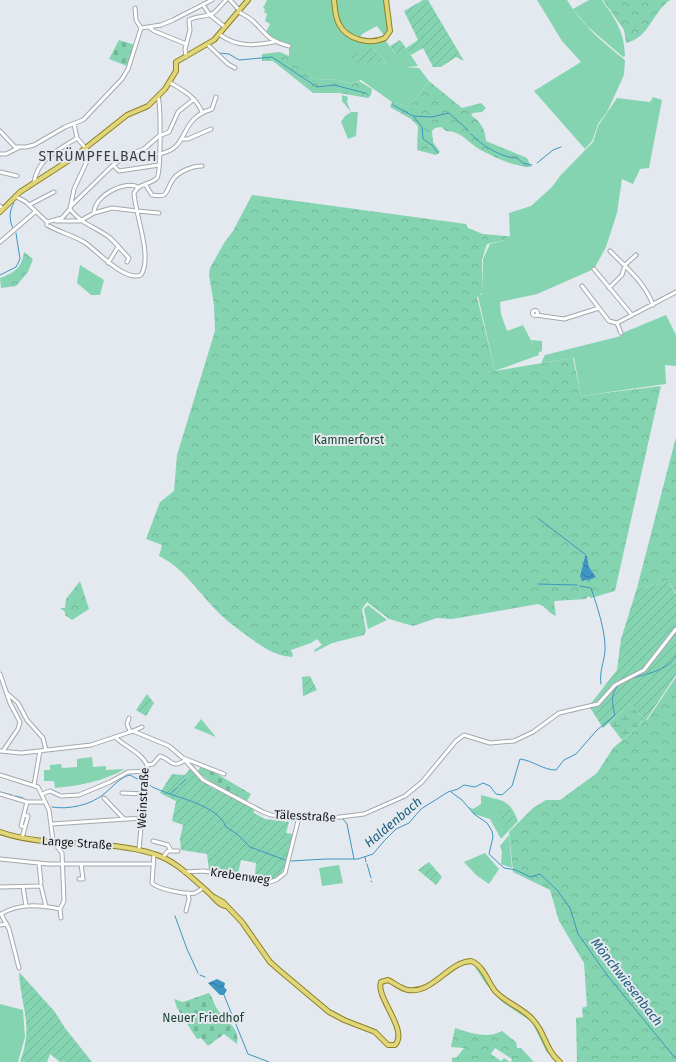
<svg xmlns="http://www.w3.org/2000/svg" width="676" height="1062" font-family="'Fira Sans',sans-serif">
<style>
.green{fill:#85d4b1;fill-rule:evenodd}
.forest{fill:url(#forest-crowns);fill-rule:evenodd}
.wetland{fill:url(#wetland-marsh)}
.cemetery{fill:url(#cemetery-stones)}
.garden{fill:url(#garden-furrows)}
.water{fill:url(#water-waves)}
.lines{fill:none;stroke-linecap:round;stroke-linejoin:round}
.stream{stroke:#3f95c1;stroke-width:1}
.minor-casing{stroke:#a3a8ae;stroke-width:5}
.major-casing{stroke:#8d8120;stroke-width:6}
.minor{stroke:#fff;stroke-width:3}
.major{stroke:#e2d67c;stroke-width:4}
.labels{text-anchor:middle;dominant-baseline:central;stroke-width:4;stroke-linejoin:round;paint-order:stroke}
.park-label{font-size:12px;fill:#1d4534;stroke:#e4e9ef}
.street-label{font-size:12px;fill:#151618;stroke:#e4e9ef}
.water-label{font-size:13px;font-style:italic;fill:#1c5b7b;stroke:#e4e9ef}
.quarter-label{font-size:14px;letter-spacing:1px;fill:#3a3d42;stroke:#e4e9ef}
</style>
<defs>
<pattern id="forest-crowns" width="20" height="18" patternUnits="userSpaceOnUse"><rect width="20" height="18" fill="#85d4b1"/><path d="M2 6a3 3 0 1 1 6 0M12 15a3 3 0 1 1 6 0" fill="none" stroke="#72b598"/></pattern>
<pattern id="wetland-marsh" width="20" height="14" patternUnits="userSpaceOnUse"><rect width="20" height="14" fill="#85d4b1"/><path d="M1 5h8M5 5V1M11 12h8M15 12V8" fill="none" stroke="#72b598"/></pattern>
<pattern id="cemetery-stones" width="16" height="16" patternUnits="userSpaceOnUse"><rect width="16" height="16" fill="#85d4b1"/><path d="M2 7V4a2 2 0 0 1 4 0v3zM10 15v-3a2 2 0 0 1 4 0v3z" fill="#72b598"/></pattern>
<pattern id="garden-furrows" width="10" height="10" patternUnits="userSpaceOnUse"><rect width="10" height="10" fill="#85d4b1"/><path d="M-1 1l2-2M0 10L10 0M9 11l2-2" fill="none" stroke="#72b598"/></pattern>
<pattern id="water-waves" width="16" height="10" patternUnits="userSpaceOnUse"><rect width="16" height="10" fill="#3f95c1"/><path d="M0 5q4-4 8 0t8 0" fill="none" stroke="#34799c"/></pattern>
</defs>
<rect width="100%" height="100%" fill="#e4e9ef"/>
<path class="green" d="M267,0H385L389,30L385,37L377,26L362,34L360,38L377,42L385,40L396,55L406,48L418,66L406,67L419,68L429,81L409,107L392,102L361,80L351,84L338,80L315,79L293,61L289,56V45L277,42L265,34L270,24L265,21L267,14L264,12L265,9L263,8ZM371,46L387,64L375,62L351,63L356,52L363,55Z
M537,0H567C581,24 603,43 625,60L624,75L607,112L598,124L592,141L585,149L534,91L581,62L562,41Z
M589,0H602C616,20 624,31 625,56L623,57L587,26L573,9Z
M342,95L348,97L347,102L351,112H358L356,136L348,139L341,122L345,116L351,112L342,101Z
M653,97L662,100L649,168L640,169L633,184L622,179L617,213L606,247L594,269L537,294L500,302L501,314L507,331L523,325L537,352L531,340L542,341V351L538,353L539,355L495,371L478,296L482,294L483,259L490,244L506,240V236H510L509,213L531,206L552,187L560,176L593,142L598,126L617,98L650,102Z
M80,265L104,280L100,295H91L77,283Z
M666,315L676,335V366L665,365L666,384L581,396L574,358L541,363L545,355L621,336L620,334Z
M368,605L387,620L368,629L364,609Z
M201,719L216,737L194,728Z
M92,757L93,767L106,766V770L125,769C104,781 79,786 55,788L54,781H44V770H50V765L61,764L62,768L77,767V759Z
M481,795C503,802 508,797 518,821L501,839L490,819L474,814L469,807L473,809L481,804Z
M509,835L512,868L501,864L502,851L500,846Z
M485,853L499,869L489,884L476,875L464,862Z
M339,865L343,883L322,886L319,868Z
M473,964C483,971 488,984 496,993C505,1003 517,1008 528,1017C539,1025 546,1044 551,1056L546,1051L532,1022L502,1002L486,984Z
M0,1004L23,1010L25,1037L18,1062H0Z"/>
<path class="forest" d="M603,0H670C652,13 649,38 626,43L624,30Z
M280,52L289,56L315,79L338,80L351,84L359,81L372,89L371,95L368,98L339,93H313L273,61H262V54Z
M429,81L462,108L481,103L486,108L482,112L473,113L471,115C481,122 485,129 486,141L527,158L531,167C515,167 495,158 481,150C468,143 462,131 446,131L441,127L435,128L432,131L433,142L440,152L436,155L417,150L418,126L411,119L390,107L392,102L409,107Z
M252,195L466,224L468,228L483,234L506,236V240L487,244L482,259V293L477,297L495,371L573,358L581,396L661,386L615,591L591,598L588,596L586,599L555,601L554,602L556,616C548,613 546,606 538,604L452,619L437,618L413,626L389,619L367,602L362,609L366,631L364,635L332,643L315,652L314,650L322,645L317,639L311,643L291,650L293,655L292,657C275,656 263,647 250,638C238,629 225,620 214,608C197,590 182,567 159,556L162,545L146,539L160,502L174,491L177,455L215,331L214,305L209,275L210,268L224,243L233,231ZM585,556H587L589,567L596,577L585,581L580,576Z
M24,252L33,259L28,272L16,286L1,288L0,278C14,273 22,268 24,252Z
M676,437V593L667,580L661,584L637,588Z
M80,581L89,609L72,620L65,615V612L60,608H65L66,599Z
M676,677V1062H575L577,1061L576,1018L583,1017L582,1008L587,1006L584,963L559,921L550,890L513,872L509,832L533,808L546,800H560L597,773L613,748L639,726L644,718L647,720Z
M455,1028C470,1033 488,1039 502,1031L516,1042L517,1048H521L534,1062H511L512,1059L495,1048L491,1054L501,1061L504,1058L510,1062H452V1058L457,1057L464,1048L451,1047Z"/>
<path class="wetland" d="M630,704L644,718L638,727L622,740L609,723Z"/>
<path class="cemetery" d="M119,40L135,45L127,66L109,59Z
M202,765L251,794L247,801L217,786L197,772Z
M209,993C213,998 214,1005 218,1010C227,1023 240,1027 237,1044L224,1034L208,1046L201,1038L197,1039L177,1008L174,999L183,1002Z"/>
<path class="garden" d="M423,0H428L464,61L456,57L441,67H433L423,48L411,55L406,48L396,55L390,46L400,40L406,48L418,40L404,11Z
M369,46H371L387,64L375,62L351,64V54L356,52L363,54Z
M667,580L676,594V675L646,720L630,704L603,728L589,706L617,670L621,639L637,588L661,584Z
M310,676L317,690L303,696L302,677Z
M147,694L154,703L146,716L136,710Z
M190,769L210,787L253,807L254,813L265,819L289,822L286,833L293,834C290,846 286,881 270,880C266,880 260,877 255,876L256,863L241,860L238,874L209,871L207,854L181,850L180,839L183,825L172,821L176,801L160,793L172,774L185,775Z
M510,807L514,817L505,825L497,811Z
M429,862L442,877L436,885L418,870Z
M19,972L55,1012L65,1028L92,1062H60L50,1054L47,1062H20C34,1025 21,1009 19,972Z"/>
<path class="water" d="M585,556H587L589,567L596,577L592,579L582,581L580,576Z
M217,979L225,983L224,987L227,990L224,995H220L208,983Z"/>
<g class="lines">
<path class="stream" d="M219,53L229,54L239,60L272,57L317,87L334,85L365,93
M393,105L413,116L432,117L449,113L468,130
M414,117L422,127L423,139L432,145L438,153
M471,134C481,145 502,158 517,158L523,163L532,165
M537,163L553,150L561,147
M13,228C9,221 9,210 14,203
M0,275L16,267L20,259L16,233
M539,519L586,555
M589,580V581
M538,584L577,585
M580,586L591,588C597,606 606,632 605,651C604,662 599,673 601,684
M146,783C150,785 153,788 157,789C177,798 218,805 226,827L237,834L250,847L285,860
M180,785L186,779
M0,792L12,795
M451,792L462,800L474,814L487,823L492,831L493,837L489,854L504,868L516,870L530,877L540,874L557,890L570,908L578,934L607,975L676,1059
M171,793L178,787
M16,796L23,798
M52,807C68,810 92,805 105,793C113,787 120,777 130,775L143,782
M343,819L347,824L354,859
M365,857L366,862
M291,861L326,859H358L373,854L384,841L396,829L409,823L421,809L448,792L458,789L464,785L475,787L483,783L490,786L496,794L502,795L512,786L520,759C534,761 543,770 556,770L564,760L576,754L597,730L615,715C600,665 658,686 676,656
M367,864L371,878
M371,881L372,882
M175,916L187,949L198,973
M200,975L205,977
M224,995L248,1054L269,1062"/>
<g class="minor-casing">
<path id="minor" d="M230,0L240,11
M203,5L210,15L225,27
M135,8L136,20L141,28
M239,12C244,15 251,18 255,23C269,37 268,40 289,46
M150,28L154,31L186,44
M219,34C236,47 255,46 274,42
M208,45L228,64L235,68
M186,57L185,49L190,30L189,20C195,16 204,17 212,14C216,12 222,4 226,0
M169,82C183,90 196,97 202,112
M0,131L15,147H26L34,145L65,127L83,120L122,79L128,69L141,28L161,25L173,20L212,0
M182,139H188L211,129
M67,145L72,158
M0,154H6L18,148
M159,154C192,148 176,120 212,109L216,97
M113,165L119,171L159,165
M0,172L17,176
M34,182C38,158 59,150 77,138
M145,184L152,195C169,198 165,192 172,181C177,172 192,166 202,166
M15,196L26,202L47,222V225C59,232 72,235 84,242C97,250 124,282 141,275C153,257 135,214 134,193C139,183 150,185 157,178C161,173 161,105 158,97
M29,205L54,192
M0,206L3,209
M70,207L113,165L128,155L144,149L159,136L169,132L178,112L194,99
M70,209C80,223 95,227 109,237C116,243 122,251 129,258L127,262
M137,211L159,213
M94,213C94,196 124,180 138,187
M56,221H80L94,213L112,208L137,211
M47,222L62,218L70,209L74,189L88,159V151L77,138L74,124
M0,242L35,212
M610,251C627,268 645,283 653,305
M108,263L118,247
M594,269L632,315
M582,286L599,308
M609,288L622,275L625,265L636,255
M532.5 313a2.5 2.5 0 1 1 5 0a2.5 2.5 0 1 1-5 0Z
M536,315L564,319L599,308L609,321L617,323
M617,323L676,292
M617,323L621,333
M0,674L10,703L20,722L18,729L3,751
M8,694L18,703L27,720L43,738L46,750
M129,718L127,724L130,731
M133,731L142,727
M115,737C124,746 142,753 147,765L139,849
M0,751L21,753L91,745L133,731L169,746L183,758L203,780L263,812L271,815L324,819L364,814L405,796L422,782L456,741L464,735L490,743L514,741L533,732L559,713L598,704L615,685L644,670L676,629
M183,758L224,774
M147,765L153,764L160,756C172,759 171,770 185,760
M0,775L38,787L49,810L53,841L62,853L64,901L60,909L61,918
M34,785L40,751
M122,793L145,794
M0,794L27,802H45
M42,794L50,791L61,796L79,795L110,782L128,772L147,771
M104,798L124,819
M52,824L142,818
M25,827L21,826L27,802
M22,838L28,816L24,815
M153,841L168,845L171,851
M154,854L152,883C157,889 187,895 195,893C198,892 201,889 203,888
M163,857L168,851H178
M0,859L48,864H154
M39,863L41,883
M184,872L204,871L225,875L255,877L270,882L276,880L285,873L299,817
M79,879H83L81,864
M0,887L41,886L46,907
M23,887L26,906
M186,911L189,899L188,893
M1,914C19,903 40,905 60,909
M1,914L9,929L19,968
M0,925L7,924"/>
</g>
<g class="major-casing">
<path id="major" d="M334,0C335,8 335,17 339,24C347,40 370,45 385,38L390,31L386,0
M0,212L20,192L74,157L127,115L148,106L165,89L176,71V62L214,40L248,0
M0,832C49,849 104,838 154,854C175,860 193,879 209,893C215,898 217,904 225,906
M214,897L223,902L242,922L270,962L279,970L329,1012L344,1020L375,1032L388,1045H395C409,1030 375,997 381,982L388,980C395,983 401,989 408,990C433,994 448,962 471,961C483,965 488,982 495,991C507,1004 525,1009 534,1021C545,1033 546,1051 560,1062"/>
</g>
<use href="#minor" class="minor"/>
<use href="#major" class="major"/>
</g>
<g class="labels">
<g class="park-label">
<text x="349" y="440">Kammerforst</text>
<text x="203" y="1018">Neuer Friedhof</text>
</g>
<g class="street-label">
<text transform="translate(143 798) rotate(-87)">Weinstraße</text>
<text transform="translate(305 816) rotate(3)">Tälesstraße</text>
<text transform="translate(77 843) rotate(4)">Lange Straße</text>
<text transform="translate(240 876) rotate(8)">Krebenweg</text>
</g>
<g class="water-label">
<text transform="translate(393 822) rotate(-40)">Haldenbach</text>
<text transform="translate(627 982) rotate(52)">Mönchwiesenbach</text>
</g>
<g class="quarter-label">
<text x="98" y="156">STRÜMPFELBACH</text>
</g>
</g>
</svg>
